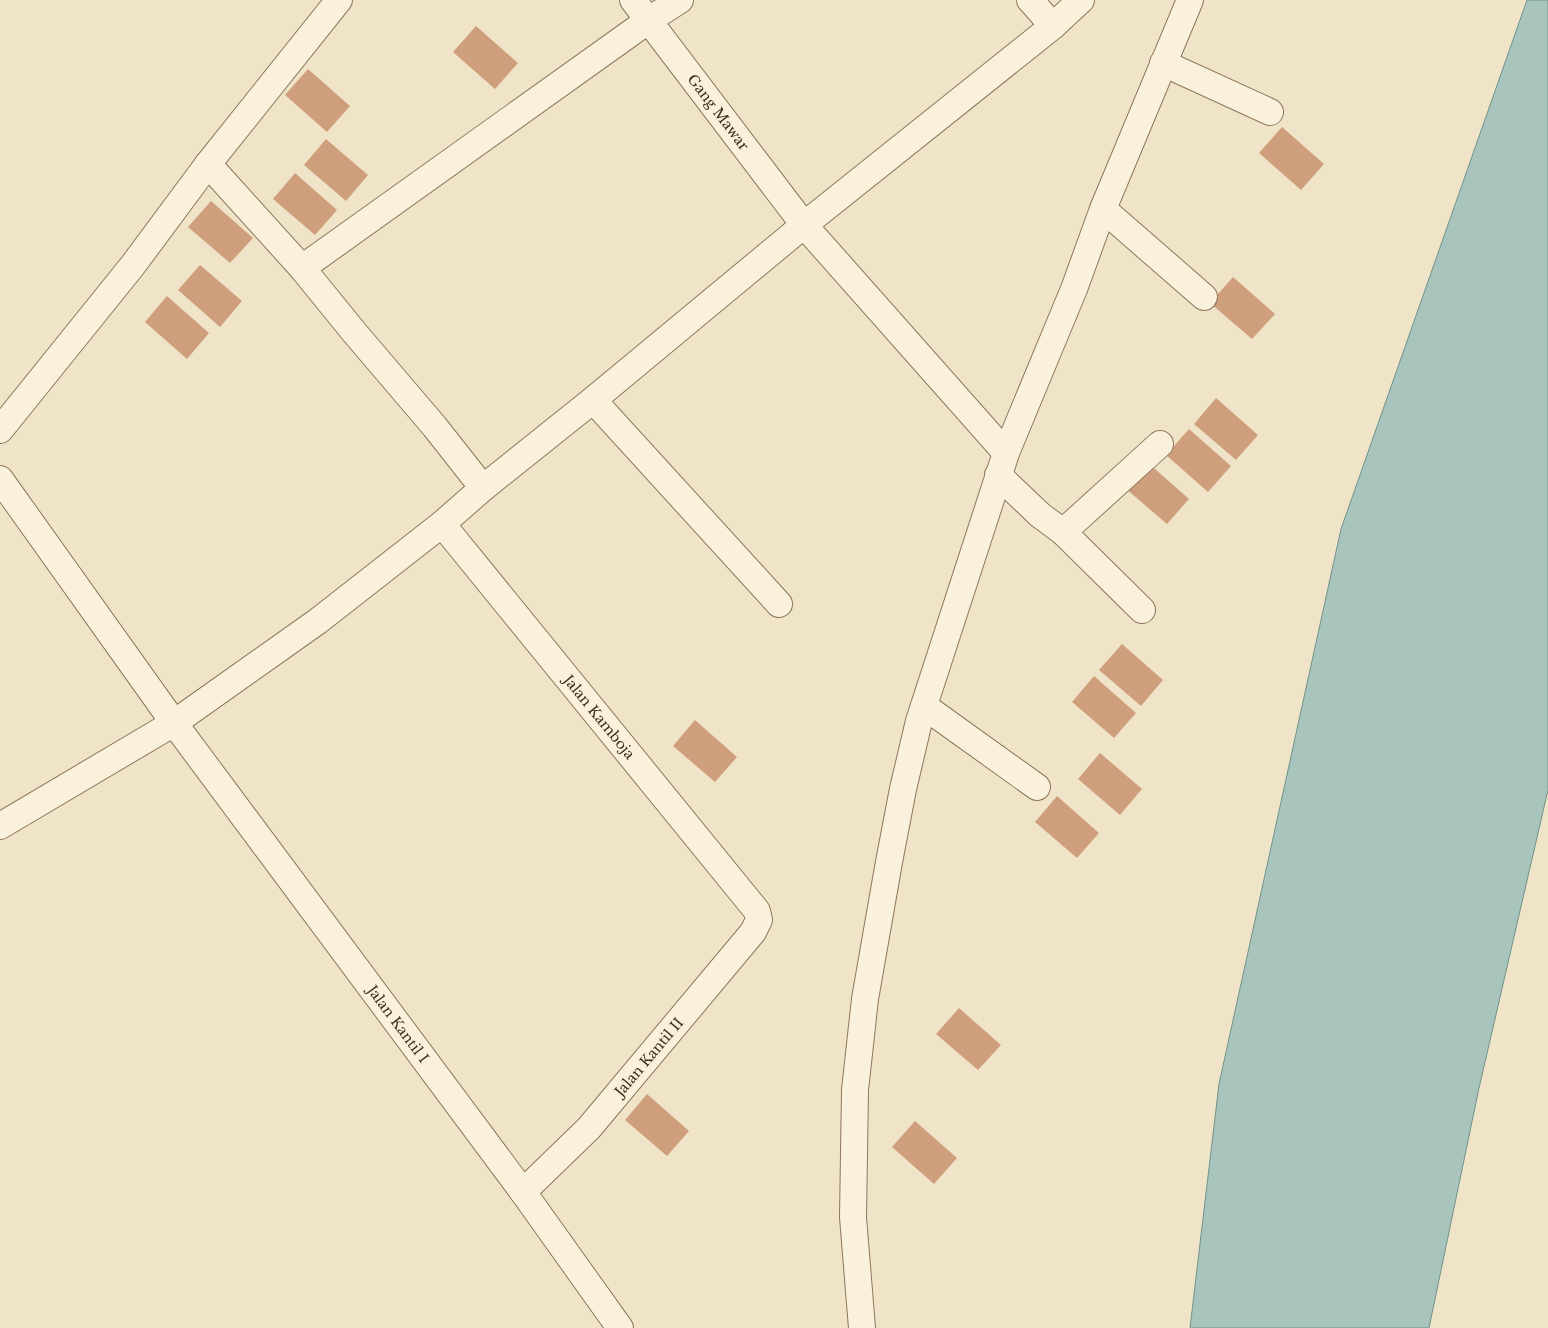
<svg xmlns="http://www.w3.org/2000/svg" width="1548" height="1328" font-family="'Libre Baskerville',serif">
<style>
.water{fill:#a9c4bc;stroke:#6f938a}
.building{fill:#cf9f7d}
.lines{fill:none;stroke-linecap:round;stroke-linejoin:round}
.minor-casing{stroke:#8d765c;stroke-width:28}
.minor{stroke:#faf1dc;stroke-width:26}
.labels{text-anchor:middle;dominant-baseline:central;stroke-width:4;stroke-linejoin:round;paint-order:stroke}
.street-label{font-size:14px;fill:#3d2e20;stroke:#f7eed8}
</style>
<rect width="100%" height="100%" fill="#f0e4c8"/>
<path class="water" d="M1527,0H1548V790L1479,1088L1429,1328H1190L1219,1084L1341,529Z"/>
<path class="building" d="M476,26L518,63L495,89L453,52Z
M308,69L350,106L327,132L285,95Z
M1282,127L1324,164L1301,190L1259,153Z
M326,139L368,175L346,201L304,165Z
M295,173L337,210L315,235L273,199Z
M211,201L253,238L230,263L188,227Z
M200,265L242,301L220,327L178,290Z
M1233,277L1275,314L1252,339L1210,303Z
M167,296L209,333L187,359L145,322Z
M1216,398L1258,435L1236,460L1194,424Z
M1189,429L1231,466L1208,492L1166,455Z
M1147,462L1189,499L1167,524L1125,488Z
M1122,644L1163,680L1141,706L1099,670Z
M1094,676L1136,713L1114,738L1072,702Z
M695,720L737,757L715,782L673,746Z
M1100,753L1142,789L1120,815L1078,779Z
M1057,796L1099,833L1077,858L1035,822Z
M959,1008L1001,1045L978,1070L936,1034Z
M647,1094L689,1131L667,1156L625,1120Z
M915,1121L957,1158L934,1184L892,1147Z"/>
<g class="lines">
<g class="minor-casing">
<g id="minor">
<path id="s1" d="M633,0L804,225L1006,453"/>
<path d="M1030,0L1053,26"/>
<path d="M1163,63L1270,112"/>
<path d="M208,164L302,268L354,332L435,427L483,488"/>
<path d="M1103,209L1204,297"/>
<path d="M302,268L649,20L680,0"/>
<path d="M593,400L779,604"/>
<path d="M0,430L133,265L208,164L339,0"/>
<path d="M998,475L1040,515L1063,532L1142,610"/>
<path id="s2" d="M0,479L174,723L523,1192L620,1328"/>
<path id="s3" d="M442,524L757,911L759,920L753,932L589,1128L523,1192"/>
<path d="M1063,532L1160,444"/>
<path d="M924,706L1037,787"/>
<path d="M0,826L174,723L318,621L442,524L483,488L593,400L804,225L1053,26L1081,0"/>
<path d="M862,1328L853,1217L855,1090L865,999L889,862L903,789L919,721L1006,453L1074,289L1103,209L1190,0"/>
</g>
</g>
<use href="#minor" class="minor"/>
</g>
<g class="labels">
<g class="street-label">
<text stroke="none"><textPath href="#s1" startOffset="141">Gang Mawar</textPath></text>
<text stroke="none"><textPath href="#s3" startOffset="249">Jalan Kamboja</textPath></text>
<text stroke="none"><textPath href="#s2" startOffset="675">Jalan Kantil I</textPath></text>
<text transform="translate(649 1057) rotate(-50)">Jalan Kantil II</text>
</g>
</g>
</svg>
